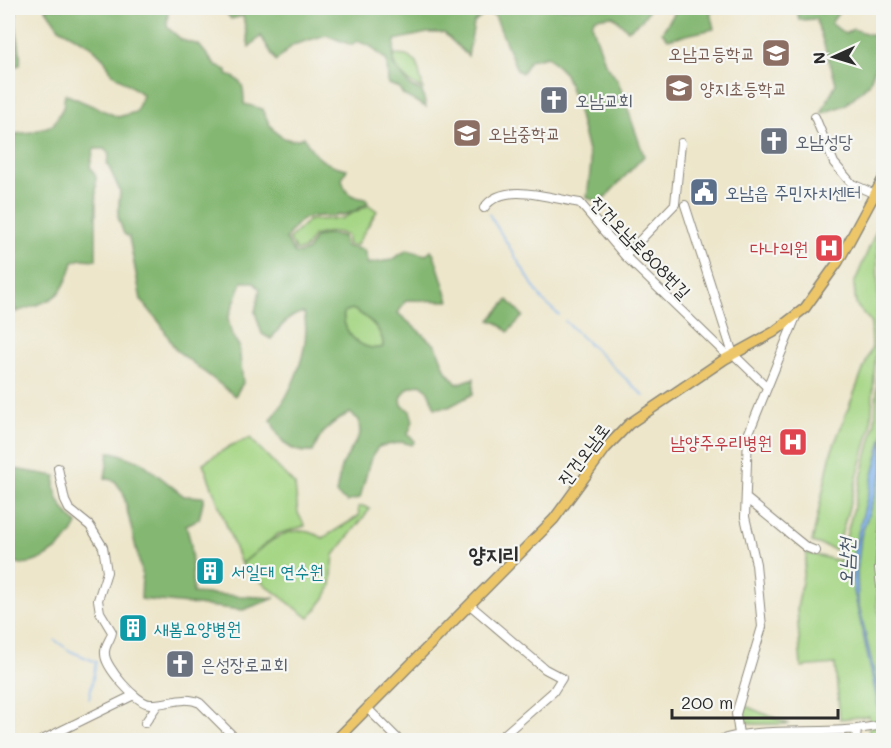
<svg xmlns="http://www.w3.org/2000/svg" width="891" height="748" font-family="Mali,'Poor Story',sans-serif">
<style>
.green{fill:#a6d685;stroke:#688058;stroke-width:1.5}
.forest{fill:#84b772;stroke:#58714e;stroke-width:1.5;fill-rule:evenodd}
.water{fill:#80b4ee;stroke:#56708c;stroke-width:1.5}
.lines{fill:none;stroke-linecap:round;stroke-linejoin:round}
.stream{stroke:#80b4ee;stroke-width:1.5}
.minor-casing{stroke:#8c887b;stroke-width:10}
.major-casing{stroke:#8c887b;stroke-width:12}
.minor{stroke:#fff;stroke-width:8}
.major{stroke:#ecc669;stroke-width:9}
.labels{text-anchor:middle;dominant-baseline:central;stroke-width:4.5;stroke-linejoin:round;paint-order:stroke}
.education-label{font-size:18px;fill:#785e54;stroke:#f6f6f2;text-anchor:start}
.worship-label{font-size:18px;fill:#5b616d;stroke:#f6f6f2;text-anchor:start}
.service-label{font-size:18px;fill:#4e5e75;stroke:#f6f6f2;text-anchor:start}
.street-label{font-size:18px;fill:#2b2b2b;stroke:#f6f6f2}
.health-label{font-size:18px;fill:#be3a42;stroke:#f6f6f2;text-anchor:end}
.culture-label{font-size:18px;fill:#0d838f;stroke:#f6f6f2;text-anchor:start}
.water-label{font-size:20px;font-style:italic;fill:#445466;stroke:#f6f6f2}
.quarter-label{font-size:21px;font-weight:bold;fill:#2b2b2b;stroke:#f6f6f2}
</style>
<rect width="100%" height="100%" fill="#f6f6f2"/>
<filter id="ink" filterUnits="userSpaceOnUse"><feTurbulence type="fractalNoise" baseFrequency=".0167" numOctaves="2"/><feDisplacementMap in="SourceGraphic" scale="12" xChannelSelector="R" yChannelSelector="G"/><feConvolveMatrix kernelMatrix="1 2 1 2 8 2 1 2 1" color-interpolation-filters="sRGB"/></filter>
<filter id="wash" filterUnits="userSpaceOnUse"><feTurbulence type="fractalNoise" baseFrequency=".008" numOctaves="4" result="noise"/><feDisplacementMap in="SourceGraphic" scale="24" xChannelSelector="R" yChannelSelector="G"/><feGaussianBlur stdDeviation="1.35" result="paint"/><feColorMatrix in="noise" values="0 0 0 0 0 0 0 0 0 0 0 0 0 0 0 0 0 1.4 0 .05"/><feComposite in="paint" operator="in"/></filter>
<g filter="url(#wash)">
<rect width="100%" height="100%" fill="#ede6cb"/>
<path class="green" d="M395,55L407,56L417,63L423,89C408,84 401,75 393,62Z
M369,205L377,211L356,246L347,244V236C337,229 324,233 313,236L305,249L296,251L289,239L309,220L341,219Z
M883,215L884,503L877,537V607L884,627L883,740H869V716L840,719L835,664L801,667L797,609L807,553L840,561L875,424L881,325Z
M877,229L878,311L871,427L837,550L812,542L831,453L872,347L871,322L856,305L854,284Z
M352,309C366,316 384,330 383,347C363,354 340,332 344,312Z
M250,438L295,485L298,513L305,526L278,534L241,564L203,463L230,446Z
M363,506L370,509L334,555L331,586L325,598L309,618L244,569L242,564C266,544 291,518 323,538L359,516L358,507Z
M743,705L789,724H753L744,721L741,713Z"/>
<path class="forest" d="M8,8H17C11,26 23,46 20,65L8,68Z
M45,8H168L167,27L182,40L199,45L216,66L227,70V75C244,79 244,88 244,104L263,109C269,128 282,147 304,137C316,159 323,164 347,169L342,179C345,194 351,197 366,199L368,203C360,208 351,214 342,215C313,220 305,207 286,239L295,254L307,251L315,237L329,234L343,236L345,246L364,250L368,264L391,260L407,250L426,255L431,250L434,254L449,301L406,300L398,313L436,346L446,371L457,384L474,378L473,394L449,407L435,408L427,389L420,384L408,388L401,398L402,405L410,411L413,421L408,434L415,441L412,445L402,442L378,447L370,461L360,498L347,502L336,494L341,467L360,434L359,420L350,413C330,423 321,431 313,452C288,453 280,442 271,420C292,393 312,347 304,313C292,312 278,329 271,339L262,334L255,312L260,289L253,282H242L228,319L232,335L239,346L243,383L235,396L175,349L160,323L141,300L129,237L124,234L118,217L120,191L107,163L109,154L104,149H94L90,166L96,177V260L81,259L73,262C62,302 52,299 16,312L12,299L8,296V135L32,132L53,125L63,108L65,94L118,117L136,112L143,95L112,73L104,59L91,46L59,28ZM352,309C366,316 385,330 383,347C364,354 340,332 344,312Z
M222,8H650L642,20L628,30L613,16L595,18L592,24L605,63L618,81L644,156L601,202L587,198L591,164L576,103L565,74L547,56L530,60L522,73L517,70L495,16L486,13L474,23L468,56L444,33H427L395,40L393,64L411,87L422,91L426,107L403,95L399,88L388,84L387,61L370,46L357,41L351,45L326,35L293,45L276,61L261,36L249,47L243,16L231,19Z
M678,8H722L710,12L714,29L668,39L662,32Z
M797,8H842L831,23L845,34L853,29L875,36L883,42V58L876,66L869,84L845,105L821,114L836,83L816,19L799,20Z
M508,300L523,316L508,332L498,323L490,320Z
M109,452C122,452 128,460 140,461L184,496L204,497L199,519L186,525L191,544L193,593L275,598L243,610L141,599L142,574L123,492L115,481L105,478Z
M8,468L56,476C51,496 64,511 77,524C68,546 31,574 8,560Z"/>
<path class="water" d="M883,436V471L861,536L857,572L858,601L883,713V728L852,582L854,549Z"/>
<g class="lines">
<path class="stream" d="M489,214L542,300L559,315
M565,321L644,396
M55,640L70,651L96,662L89,699"/>
</g>
</g>
<g filter="url(#ink)">
<g class="lines">
<g class="minor-casing">
<path id="minor" d="M815,117L834,163L852,184L884,198
M685,205L733,354L767,387
M484,208C503,180 552,199 580,203L625,256L729,357
M625,256L675,204L681,143
M58,468L65,501L69,509L90,526L103,547L107,572L98,600L100,612L112,632C111,640 104,645 105,654C105,667 136,703 150,704C167,705 184,695 200,703L237,740
M747,499L806,547L816,551
M884,517L879,568L884,614
M470,605L545,669L562,678L553,692L498,740
M367,708L399,740
M145,723L158,704
M857,729L884,725
M739,734L736,714L762,627L756,564L745,517L748,435L797,314
M42,740L132,696
M720,740C758,727 815,734 857,729L856,740"/>
</g>
<g class="major-casing">
<path id="major" d="M336,740L554,519L606,448L629,424L725,359L774,332L805,308L838,262L884,177"/>
</g>
<use href="#minor" class="minor"/>
<use href="#major" class="major"/>
</g>
</g>
<defs>
<g id="school-square" transform="scale(1.5)"><rect x="-9" y="-9" width="18" height="18" rx="4" fill="#8d6e63" stroke="#f6f6f2"/><path d="M0-5L7-2L0 1L-7-2ZM-4 1L0 2.5L4 1V4Q0 6-4 4Z" fill="#fff"/></g>
<g id="church-square" transform="scale(1.5)"><rect x="-9" y="-9" width="18" height="18" rx="4" fill="#6b7280" stroke="#f6f6f2"/><path d="M-1.2-6h2.4v3.5h3.3v2.4h-3.3V6h-2.4V-.1h-3.3v-2.4h3.3Z" fill="#fff"/></g>
<g id="civic-square" transform="scale(1.5)"><rect x="-9" y="-9" width="18" height="18" rx="4" fill="#5c6f8a" stroke="#f6f6f2"/><path d="M-.6-6.5H3V-4.5H.6V-3L4-1V1h2V6H-6V1h2V-1L-.6-3ZM-1.2 2.5V6h2.4V2.5Z" fill="#fff"/></g>
<g id="hospital-square" transform="scale(1.5)"><rect x="-9" y="-9" width="18" height="18" rx="4" fill="#e0444e" stroke="#f6f6f2"/><path d="M-5-5h3v3.5h4V-5h3V5h-3V1.5h-4V5h-3Z" fill="#fff"/></g>
<g id="building-square" transform="scale(1.5)"><rect x="-9" y="-9" width="18" height="18" rx="4" fill="#0f9aa8" stroke="#f6f6f2"/><path d="M-4-6H4V6H1V3H-1V6H-4ZM-2.5-4.3h1.7v1.8h-1.7ZM.8-4.3h1.7v1.8H.8ZM-2.5-1h1.7V.8h-1.7ZM.8-1h1.7V.8H.8Z" fill="#fff"/></g>
</defs>
<g fill-rule="evenodd">
<use href="#school-square" x="776" y="53"/>
<use href="#school-square" x="679" y="88"/>
<use href="#church-square" x="554" y="100"/>
<use href="#school-square" x="467" y="133"/>
<use href="#church-square" x="774" y="141"/>
<use href="#civic-square" x="704" y="192"/>
<use href="#hospital-square" x="829" y="248"/>
<use href="#hospital-square" x="793" y="442"/>
<use href="#building-square" x="210" y="571"/>
<use href="#building-square" x="133" y="628"/>
<use href="#church-square" x="180" y="664"/>
</g>
<g class="labels">
<g class="education-label">
<text x="755" y="53" text-anchor="end">오남고등학교</text>
<text x="700" y="88">양지초등학교</text>
<text x="488" y="133">오남중학교</text>
</g>
<g class="worship-label">
<text x="575" y="100">오남교회</text>
<text x="795" y="141">오남성당</text>
<text x="201" y="664">은성장로교회</text>
</g>
<g class="service-label">
<text x="725" y="192">오남읍 주민자치센터</text>
</g>
<g class="street-label">
<text transform="translate(641 247) rotate(46)">진건오남로808번길</text>
<text transform="translate(583 454) rotate(-53)">진건오남로</text>
</g>
<g class="health-label">
<text x="808" y="248">다나의원</text>
<text x="772" y="442">남양주우리병원</text>
</g>
<g class="culture-label">
<text x="231" y="571">서일대 연수원</text>
<text x="154" y="628">새봄요양병원</text>
</g>
<g class="water-label">
<text transform="translate(845 562) rotate(-88)">오남천</text>
</g>
<g class="quarter-label">
<text x="494" y="553">양지리</text>
</g>
</g>
<rect width="891" height="748" fill="none" stroke="#f6f6f2" stroke-width="30"/>
<g transform="translate(834 57) rotate(266)" stroke="#f6f6f2" stroke-width="4.5" paint-order="stroke">
<path d="M0-4.5L10 22L0 15L-10 22Z" fill="#2b2b2b"/>
<text y="-9" font-size="16" font-weight="bold" text-anchor="middle" fill="#2b2b2b">N</text>
</g>
<path d="M672 709v9h166v-9" fill="none" stroke="#2b2b2b" stroke-width="3"/>
<text x="681" y="709" font-size="18" fill="#2b2b2b" stroke="#f6f6f2" stroke-width="4.5" paint-order="stroke">200 m</text>
</svg>
